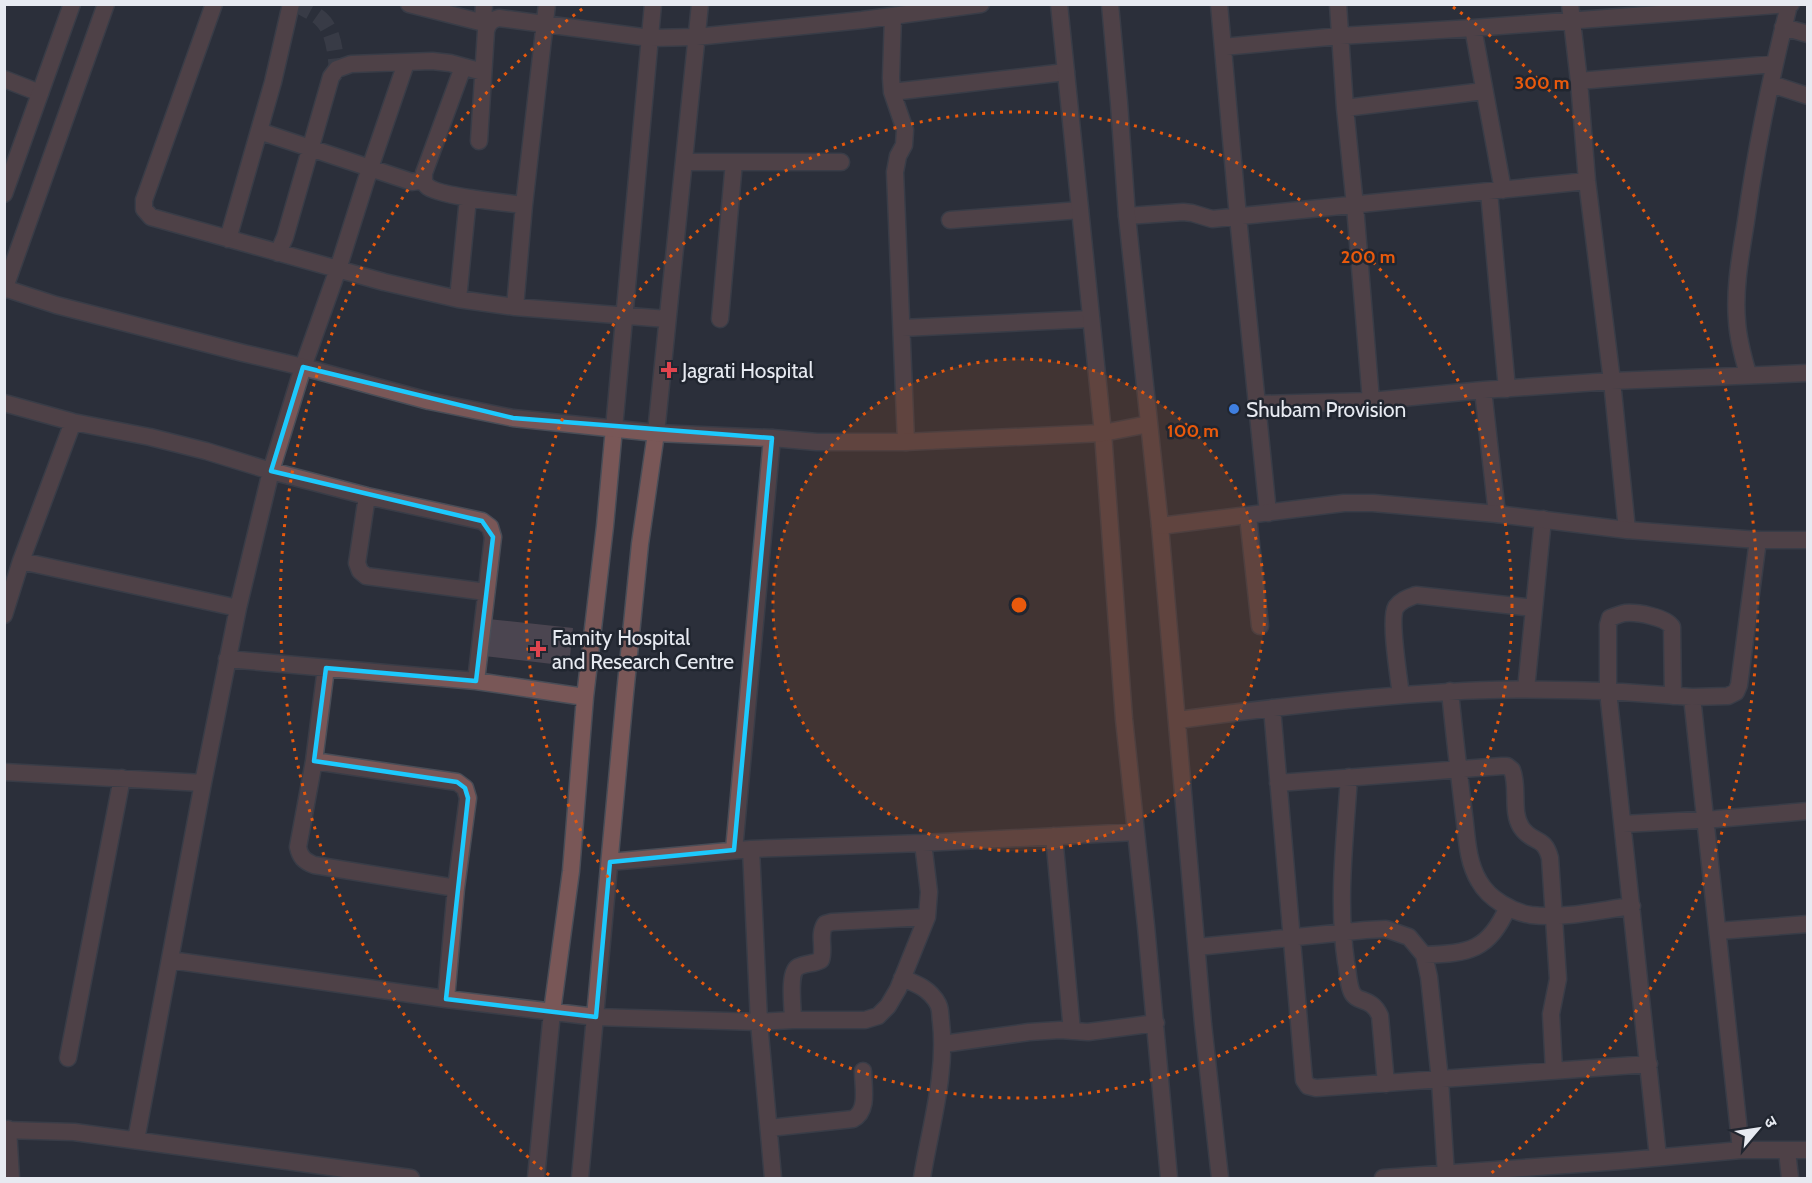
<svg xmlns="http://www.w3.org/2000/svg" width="1812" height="1183" font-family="Cabin,'Noto Sans Devanagari',sans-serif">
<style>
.building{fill:#4b4550}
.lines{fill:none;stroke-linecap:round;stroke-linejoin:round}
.minor-tunnel{stroke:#474b55;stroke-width:16;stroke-dasharray:16 8;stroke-linecap:butt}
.minor-casing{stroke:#494d57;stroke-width:19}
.tertiary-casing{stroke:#494d57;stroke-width:19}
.minor{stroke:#795757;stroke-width:16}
.tertiary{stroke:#795757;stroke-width:16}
.marked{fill:none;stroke:#1dc9fd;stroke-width:4.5;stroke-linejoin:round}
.ring{fill:none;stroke:#e8590c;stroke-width:3;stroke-dasharray:3 6}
.health-dot{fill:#e0444e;stroke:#212630;stroke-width:2}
.shop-dot{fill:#3f7fe0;stroke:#212630;stroke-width:2}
.labels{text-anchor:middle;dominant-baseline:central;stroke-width:5;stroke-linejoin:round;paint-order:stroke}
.poi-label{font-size:21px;fill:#e7eaf1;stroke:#212630;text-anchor:start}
.centre{fill:#e8590c;stroke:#212630;stroke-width:3}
.ring-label{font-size:18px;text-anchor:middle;font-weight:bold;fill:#e8590c;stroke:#212630;stroke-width:5;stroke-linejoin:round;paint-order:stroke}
</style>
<rect width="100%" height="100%" fill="#2b2f3a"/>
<path class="building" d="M488,619L573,628L569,666L484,656Z"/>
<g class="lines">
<path class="minor-tunnel" d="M296,4C304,9 315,13 321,19C334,31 335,52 337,69"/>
<g class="minor-casing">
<path id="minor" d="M214,4L144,200V209L151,217L384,282L458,299L515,307L667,319
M409,4L488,24
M1219,4L1238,217L1268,513
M1338,4L1345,108L1355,206L1371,401
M1570,4L1579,81L1587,181L1612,381L1627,530
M893,16L891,78L892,92L905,130L904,145L898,156L895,172L906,442
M483,23L484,4
M1783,27L1808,34
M1473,28L1503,190
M1223,47L1340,36L1473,28L1791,4
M463,67L424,173C424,177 423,183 427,186C437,196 507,203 524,205
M4,79L40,93
M1579,81L1774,64
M1771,84L1808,96
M892,92L1066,72
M1345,108L1484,91
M259,131L412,182L424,180
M479,141L486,31C488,23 491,20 499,18L650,38L696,37L862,20L981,4
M684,162H841
M1489,192L1507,389
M1127,216L1183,212L1192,213L1212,219L1587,181
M950,220L1080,210
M228,239L273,82L291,4
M278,253L285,237L331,77L337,69L351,64L432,61L450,63L483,72
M4,290L106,4
M458,299L468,198
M515,307L524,205L547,4
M720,319L734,162
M902,328L1091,319
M1748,374C1743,357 1738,339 1737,321C1734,288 1741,253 1746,221C1756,148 1771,76 1789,5
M1483,390L1497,514
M4,403L73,422L150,437L206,451L271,471L367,496L482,521L490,527L493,537L476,681
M1256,404L1371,401L1483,390L1612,381L1808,373
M1103,433L1124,719L1146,926L1169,1178
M367,496L357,563L360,571L366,576L486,592
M1248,516L1260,626
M1160,526L1203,1024L1220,1178
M21,561L238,608
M4,615L21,561L73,422
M227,659L476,681L585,697
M326,668L314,761L298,847C300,857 304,861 314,865L456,888
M1526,689L1543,519
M1450,691C1454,733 1459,774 1464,815C1467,837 1467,861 1479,881C1489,899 1512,912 1531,915C1564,919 1600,910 1632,906
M1401,695C1399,679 1389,618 1396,607C1401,600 1408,598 1416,595L1534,608
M1692,697L1741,1150
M1272,708L1304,1080L1308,1086L1316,1088L1649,1064
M1178,720C1268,708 1358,697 1449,692C1502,688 1555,690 1608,691V625L1610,618C1615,616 1620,614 1625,613C1637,612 1666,617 1672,627L1673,696
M314,761L457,782L465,788L468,798L456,888L446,999
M4,772L203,783
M1349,777C1345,839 1337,901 1346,962C1348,971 1348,982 1351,990C1356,1005 1371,995 1380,1016L1386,1084
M1278,783L1502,766H1507L1512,770C1519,787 1511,811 1521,827C1532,844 1544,835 1550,858L1558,979L1551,1014L1554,1071
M1623,824L1716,819L1808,811
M1054,836L1072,1031
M751,849L759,1022L773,1178
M734,850L772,438
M610,862L751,849L923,843L1136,832
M1718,931L1808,924
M1197,947L1366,930L1386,929L1409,937L1424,955L1429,977L1440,1080L1446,1175
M1424,955C1470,953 1488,951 1508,907
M170,960L446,999L596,1017L759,1022L793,1020H865L878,1016L888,1006L898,989L927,917L929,892L923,843
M902,978C917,984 930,989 938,1004C941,1010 940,1016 941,1022C947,1073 930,1128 922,1178
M793,1020C793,1009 788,972 798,967C805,963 814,964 821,960C825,948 818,935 825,924L832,922L927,917
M943,1044L1029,1032L1060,1030L1088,1032L1156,1023
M68,1058L122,778
M769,1128L853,1119C869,1111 863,1087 863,1071
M8,1129L11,1178
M4,1130L74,1132L411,1178
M136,1140L203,783L238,608L271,471L303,367L338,269L370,168L406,63
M1787,1151L1790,1178
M1658,1157L1608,691L1692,697L1728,696L1736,692L1739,685L1758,540
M536,1178L552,1012L571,871L585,697L605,526L653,4
M580,1178L625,694L640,544L656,433L700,4
M1383,1178L1620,1161L1741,1150H1808"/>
</g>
<g class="tertiary-casing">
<path id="tertiary" d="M1059,4L1103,433
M1110,4L1119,103L1127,216L1160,526L1344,503H1373L1497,514L1627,530L1758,540H1808
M4,194L72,4
M4,288L56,305L243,353L303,367L429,401L513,418L656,433L772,438L817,442H904L1103,433L1149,424"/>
</g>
<use href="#minor" class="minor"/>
<use href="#tertiary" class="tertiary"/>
</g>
<path d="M0 0H1812V1183H0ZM303,367L513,418L772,438L734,850L610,862L596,1017L446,999L468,798L465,788L457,782L314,761L326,668L476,681L493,537L482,521L271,471Z" fill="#2b2f3a" fill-opacity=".55" fill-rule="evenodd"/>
<path class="marked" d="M303,367L513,418L772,438L734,850L610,862L596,1017L446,999L468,798L465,788L457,782L314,761L326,668L476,681L493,537L482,521L271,471Z"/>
<circle cx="1019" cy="605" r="246" fill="#e8590c" fill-opacity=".12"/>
<g class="ring">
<circle cx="1019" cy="605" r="246"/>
<circle cx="1019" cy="605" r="493"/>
<path d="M549 1175A739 739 0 0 1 585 7M1453 7A739 739 0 0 1 1489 1175"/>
</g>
<g class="health-dot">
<path d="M666 361h6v6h6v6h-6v6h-6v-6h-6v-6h6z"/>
<path d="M535 640h6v6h6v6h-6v6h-6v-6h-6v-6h6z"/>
</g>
<circle class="shop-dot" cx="1234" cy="409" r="6"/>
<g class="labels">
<g class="poi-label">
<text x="682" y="370">Jagrati Hospital</text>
<text x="1246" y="409">Shubam Provision</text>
<text x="552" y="637">Famity Hospital<tspan x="552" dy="24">and Research Centre</tspan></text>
</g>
</g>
<circle cx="1019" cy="605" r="9" class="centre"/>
<g class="ring-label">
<text x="1542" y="89">300 m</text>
<text x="1368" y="263">200 m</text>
<text x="1193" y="437">100 m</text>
</g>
<rect width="1812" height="1183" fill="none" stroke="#e7eaf1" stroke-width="12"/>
<g transform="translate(1758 1129) rotate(61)" stroke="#212630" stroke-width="4.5" paint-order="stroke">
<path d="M0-4.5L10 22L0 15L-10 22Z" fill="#e7eaf1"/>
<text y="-9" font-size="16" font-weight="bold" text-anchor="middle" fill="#e7eaf1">उ</text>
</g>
</svg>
